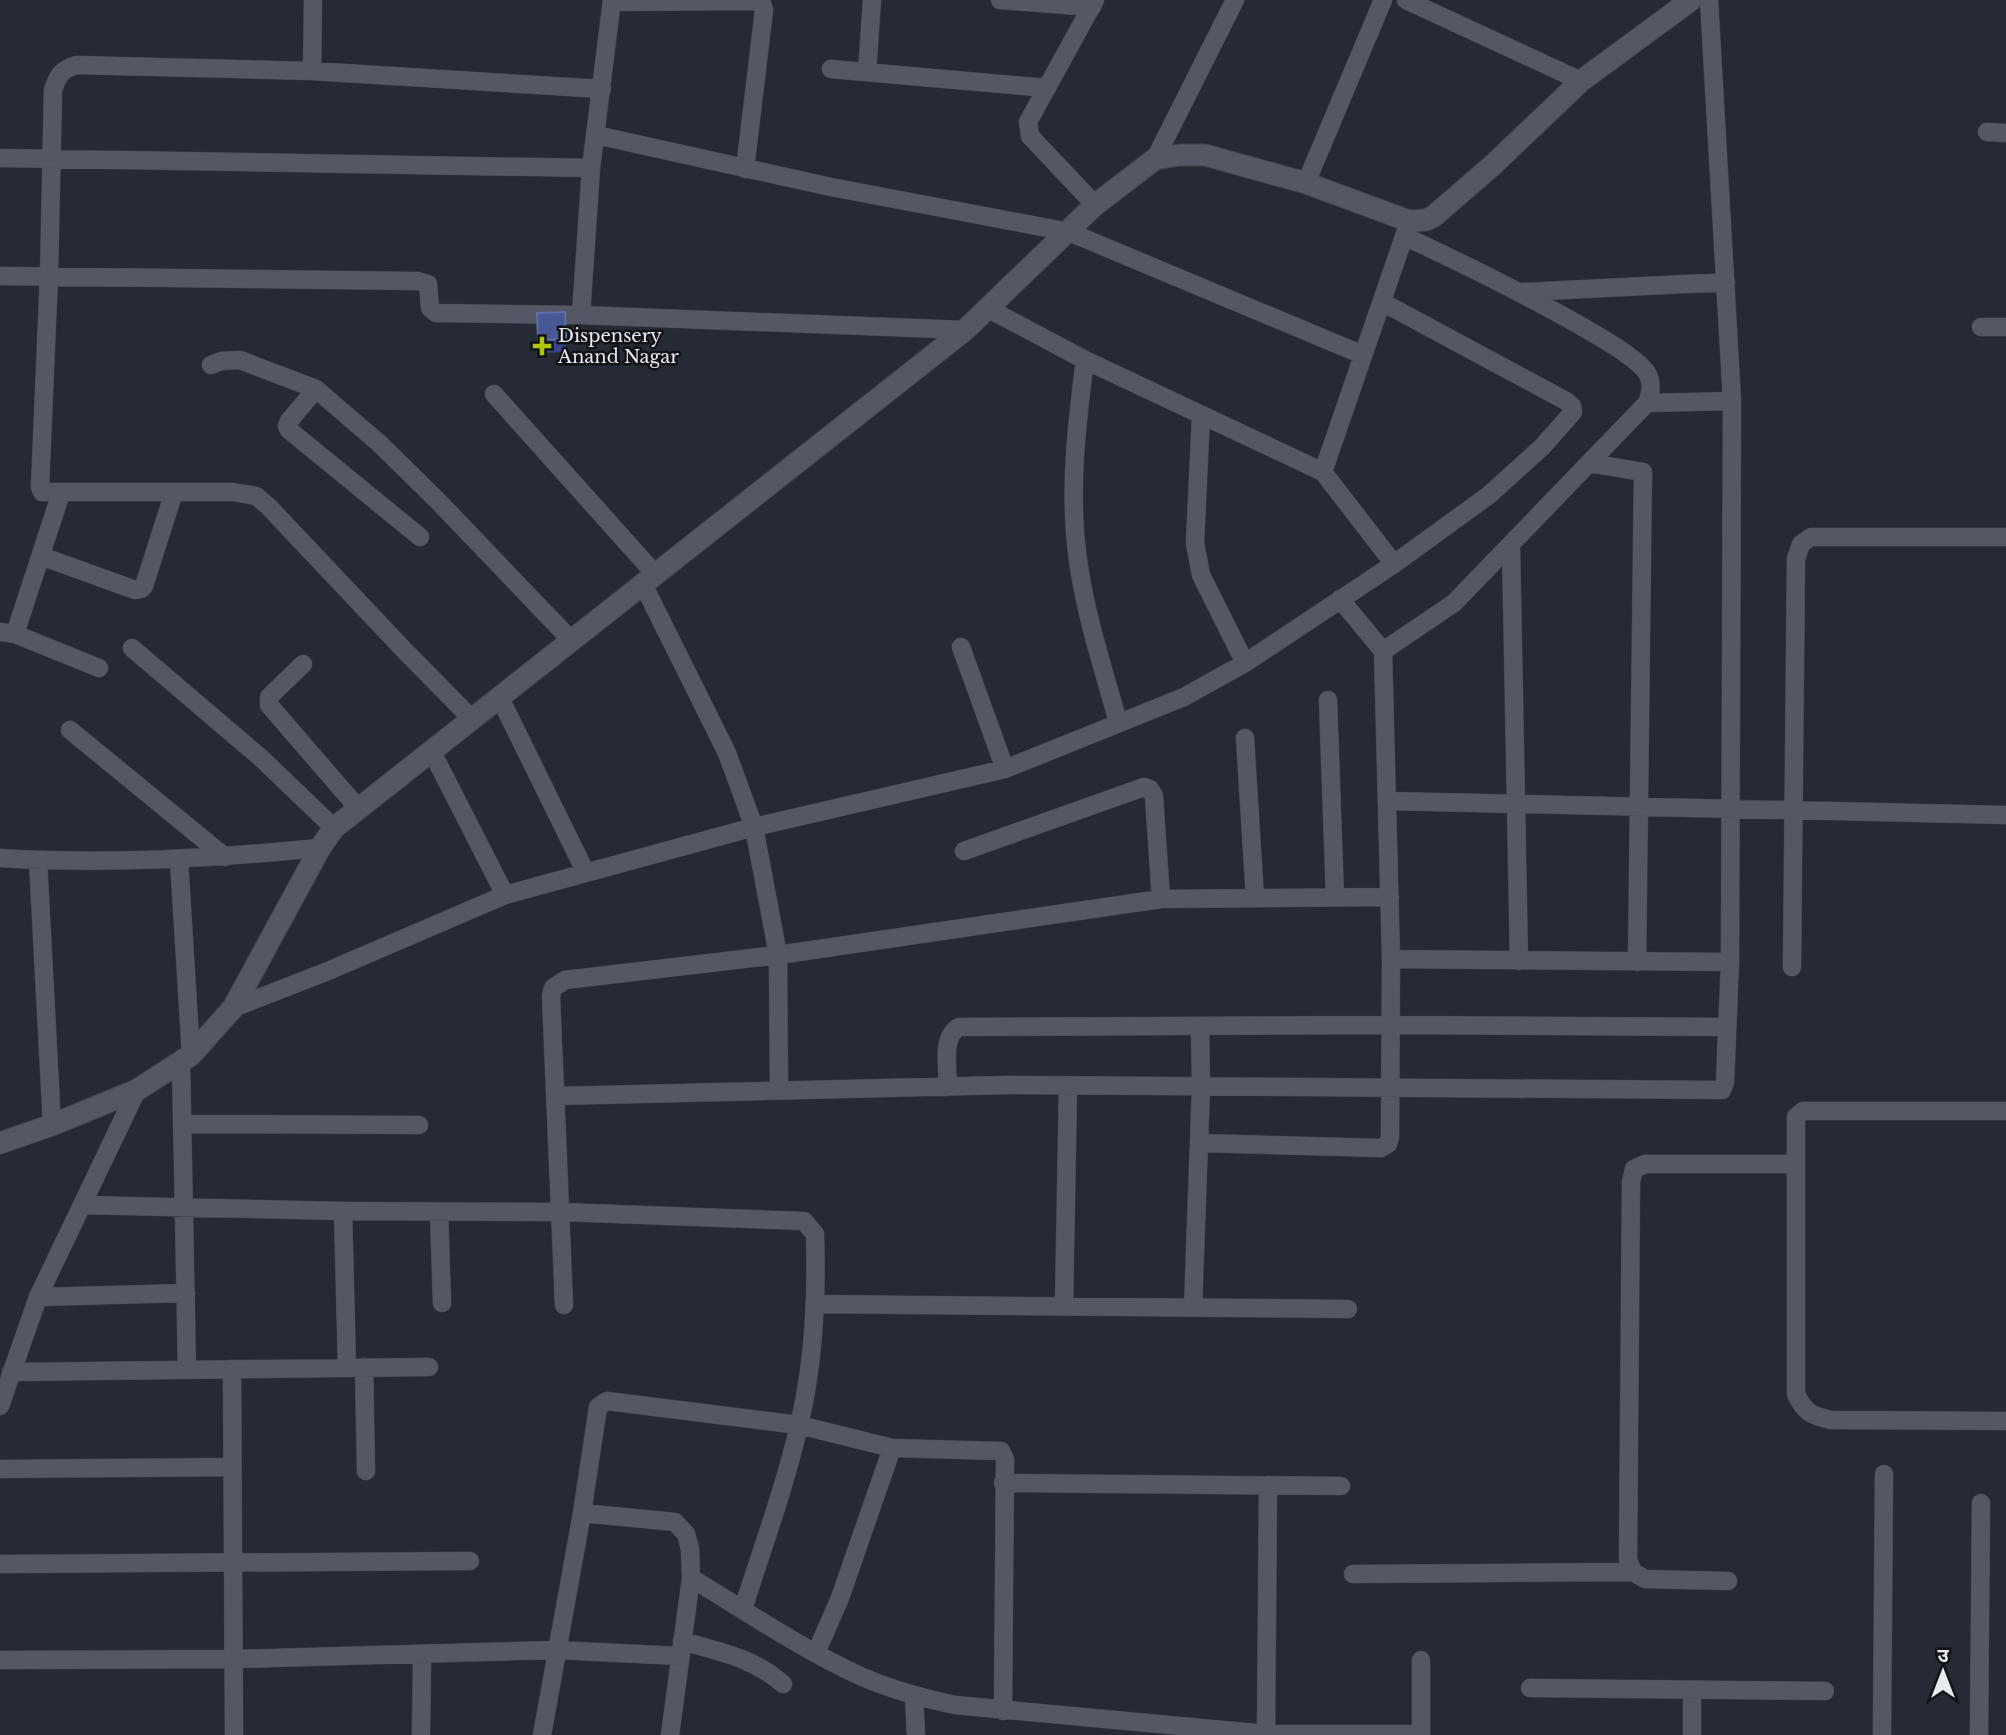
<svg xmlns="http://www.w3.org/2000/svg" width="2006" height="1735" font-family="'Libre Baskerville','Noto Sans Devanagari',serif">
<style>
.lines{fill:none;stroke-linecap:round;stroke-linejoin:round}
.street-casing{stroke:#43464f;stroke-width:19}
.secondary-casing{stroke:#43464f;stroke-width:23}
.street{stroke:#535864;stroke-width:18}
.secondary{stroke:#535864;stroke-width:21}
.wall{fill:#344689}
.building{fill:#475894;stroke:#606fa3;stroke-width:2}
.poi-dot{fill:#aec60a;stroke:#111317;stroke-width:2.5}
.labels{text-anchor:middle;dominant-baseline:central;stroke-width:5;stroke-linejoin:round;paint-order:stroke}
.poi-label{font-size:18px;fill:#e7eaf1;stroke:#111317;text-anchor:start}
</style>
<rect width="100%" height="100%" fill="#262a35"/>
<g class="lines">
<g class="street-casing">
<path id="street" d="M1000,0L1092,7
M1406,0L1581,81
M612,2L754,1L762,3L764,10L745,169
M831,69L1047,88
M312,71L313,0
M867,72L872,0
M1987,132L2006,133
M596,135L831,187L1069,232L1363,355
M0,158L591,168
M1155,159L1235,0
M1306,183L1383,0
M1095,205L1030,136L1028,122L1095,0
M0,276L418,281L428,284L430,308L436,313L581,315L965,330
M1523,292L1726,282
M989,309L1085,360L1323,472L1394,564
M581,315L591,168L612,0
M1981,327H2006
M1085,360C1076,429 1068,498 1079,567C1087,620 1104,671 1118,722
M211,365L221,361L240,360L316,389
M494,394L655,574
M1647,403L1732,401
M1201,415L1195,543L1201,575L1245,663
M1589,463L1643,472L1637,962
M1323,472L1408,225
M420,537L289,430L287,426L289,421L316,389L380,444L438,501L571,640
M1511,545L1519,961
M41,556L135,590L141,589L144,586L174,492
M643,584L727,753L754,827L778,955L779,1089
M0,632L15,634L99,668
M15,634L61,493
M961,647L1005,769
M132,648L261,758L334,828
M1383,651L1454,603L1647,403C1652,390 1653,378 1643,368C1626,351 1601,338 1581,326C1523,293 1464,264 1404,236
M303,664L269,697V705L358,808
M500,698L585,871
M1328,700L1335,897
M472,719L405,651L268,506L256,496L233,492H42L40,487L49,275L53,90C58,75 61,70 76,65L312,71L602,89
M70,730L225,857
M1245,738L1255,898
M431,750L505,895
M1388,801L2006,815
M964,851L1144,787L1150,789L1154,796L1161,899
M0,858C107,865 214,858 320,848
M38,860L52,1125
M179,860L191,1055
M1391,959L1730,962
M1792,967L1796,559L1801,544L1811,537H2006
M233,1008L328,971L505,895L754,827L1005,769L1184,697L1245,663L1394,564L1489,495L1542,447L1573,412L1572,406L1566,401L1382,302
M181,1063L187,1370
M948,1087C948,1068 941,1037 959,1027L1391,1025L1727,1027
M556,1096L1008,1085L1722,1090L1725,1082L1730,962L1732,401L1709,0
M2006,1111H1803L1796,1117V1394C1804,1412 1812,1416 1831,1420L2006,1421
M182,1124L419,1125
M1199,1143L1381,1148L1388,1144L1390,1137L1391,959L1383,651L1340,599
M82,1205L343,1211L561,1212L804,1221L815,1234C817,1297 814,1363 799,1425C785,1487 762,1549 743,1609
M343,1211L347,1368
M439,1212L442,1303
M38,1297L186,1293
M815,1304L1348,1309
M564,1305L551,996L553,988L565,980L778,955L1161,899L1390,897
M1064,1306L1068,1086
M1193,1308L1201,1086L1200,1026
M364,1367L366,1471
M232,1369L234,1735
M11,1372L429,1367
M0,1406L38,1297L137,1090
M0,1469L232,1467
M1003,1483L1341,1486
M582,1513L675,1522L686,1534L690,1549L691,1578L670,1735
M0,1564L470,1561
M1353,1574L1633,1572
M691,1578C746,1611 800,1648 858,1675C889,1689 922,1698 955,1705L1266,1734H1421
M1728,1581L1645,1579L1633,1572L1628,1560L1631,1182L1634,1169L1645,1164H1796
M682,1641C720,1652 752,1657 783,1684
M816,1653L840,1598L892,1448
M0,1660L234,1659L556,1650L680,1656
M1530,1688L1825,1691
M914,1696L916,1735
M1266,1734L1268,1485
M421,1735L422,1654
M542,1735L582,1513L598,1407L607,1401L799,1425L892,1448L1001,1451L1005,1459L1003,1711
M1421,1735V1660
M1692,1735V1690
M1882,1735L1884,1474
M1979,1735L1981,1503"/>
</g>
<g class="secondary-casing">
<path id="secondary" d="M0,1143L52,1125L137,1090L191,1055L233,1008L320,848L334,828L965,330L1095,205L1155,159L1180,155H1205L1306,183L1409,221L1426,220L1434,216L1494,164L1581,81L1691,0"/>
</g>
<use href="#street" class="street"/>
<use href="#secondary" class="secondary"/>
</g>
<path class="wall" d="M565,312L566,352L538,353L537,313Z"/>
<path class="building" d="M565,312L566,339L538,340L537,313Z"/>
<path class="poi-dot" d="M538.5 335.5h7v7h7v7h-7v7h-7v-7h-7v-7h7z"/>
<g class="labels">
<g class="poi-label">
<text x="558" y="336">Dispensery<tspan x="558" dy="21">Anand Nagar</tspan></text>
</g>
</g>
<g transform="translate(1943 1672)" stroke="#111317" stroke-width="5" paint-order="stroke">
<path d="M0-5L12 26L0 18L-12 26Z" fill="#e7eaf1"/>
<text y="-10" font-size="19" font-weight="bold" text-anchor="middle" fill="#e7eaf1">उ</text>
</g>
</svg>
